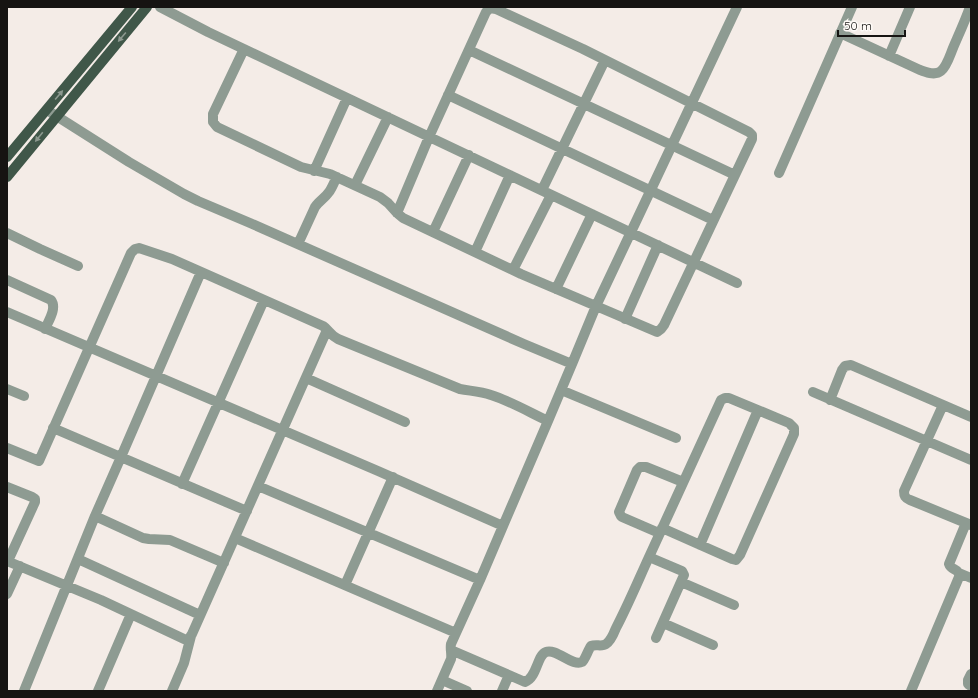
<svg xmlns="http://www.w3.org/2000/svg" width="978" height="698" font-family="Quicksand,sans-serif">
<style>
.lines{fill:none;stroke-linecap:round;stroke-linejoin:round}
.minor{stroke:#8e9b92;stroke-width:10}
.major{stroke:#405749;stroke-width:10}
.oneway{fill:#8c988f}
</style>
<rect width="100%" height="100%" fill="#f4ece7"/>
<g class="lines">
<path class="minor" d="M160,7L208,32L737,283
M840,33L920,70C926,72 935,76 941,71C947,66 950,55 953,48C959,34 965,21 970,7
M244,49L213,114V122L217,127L301,167L330,174L380,197L388,203L397,213L403,218L521,274L657,332L661,329L664,325L752,139V135L749,132L583,49L496,9L490,8L486,12L429,137L397,213
M469,50L735,175
M889,56L910,7
M448,95L713,220
M314,171L347,98
M779,173L852,7
M355,185L388,117
M542,190L605,60
M433,232L469,155
M7,233L40,249L78,266
M298,244L315,207C319,201 325,198 329,192C332,188 334,182 337,177
M475,252L510,175
M513,270L551,195
M7,280L51,300C57,308 49,320 45,329
M556,289L592,214
M7,312L378,471L503,526L548,421L572,364L524,344L250,223L198,201L184,194L129,162L47,110
M625,319L658,245
M572,364L596,306L631,232L737,7
M306,378L405,422
M7,389L24,396
M561,390L676,438
M813,392L971,460
M830,400L842,370L845,366L851,365L971,417
M943,405L904,491C904,496 905,498 910,500L971,525
M53,428L247,511
M7,448L39,461L131,253L135,249L139,248L172,259L323,326C329,330 330,335 338,339L460,389C470,391 480,391 491,395C510,401 529,412 548,421
M182,484L264,300
M258,486L480,580
M7,487L32,497L35,499V502L8,561
M95,516L143,538L149,539L170,540L224,563
M659,533L622,517L621,516L619,512L637,470L640,467H646L683,482
M235,538L456,633
M700,545L758,410
M649,557L682,571L684,575L656,638
M78,559L200,615
M7,561L101,600L184,639C189,640 190,637 192,634L327,330
M959,573L971,578
M681,582L734,605
M345,585L393,477
M7,594L20,566
M663,623L713,645
M451,650L525,682C537,678 537,655 546,652C556,648 573,667 582,662C585,660 588,650 591,646C596,644 602,647 606,644C611,641 614,633 616,628C628,605 638,581 649,557L721,400L725,398H729L789,423L794,428V434L740,555L736,560L732,559L662,528
M971,674L968,680V684L971,686
M442,680L467,691
M24,691L95,516L121,457L201,272
M98,691L131,614
M172,691L184,663L191,636
M437,691L451,659C452,654 450,649 451,644L480,580L503,526
M502,691L509,675
M911,691L959,577C960,568 951,571 949,564L966,523"/>
<path class="major" d="M7,157L132,7
M7,177L147,7"/>
</g>
<defs><path id="oneway-solid" d="M-6-.8H1V-3.2L6.5 0L1 3.2V.8H-6Z"/></defs>
<g class="oneway">
<use href="#oneway-solid" transform="translate(122 37) rotate(130)"/>
<use href="#oneway-solid" transform="translate(59 95) rotate(-50)"/>
<use href="#oneway-solid" transform="translate(39 137) rotate(129)"/>
</g>
<rect width="978" height="698" fill="none" stroke="#161412" stroke-width="16"/>
<path d="M838 30v6h67v-6" fill="none" stroke="#161412" stroke-width="2"/>
<text x="844" y="30" font-size="12" fill="#161412" stroke="#fefaf7" stroke-width="3" paint-order="stroke">50 m</text>
</svg>
